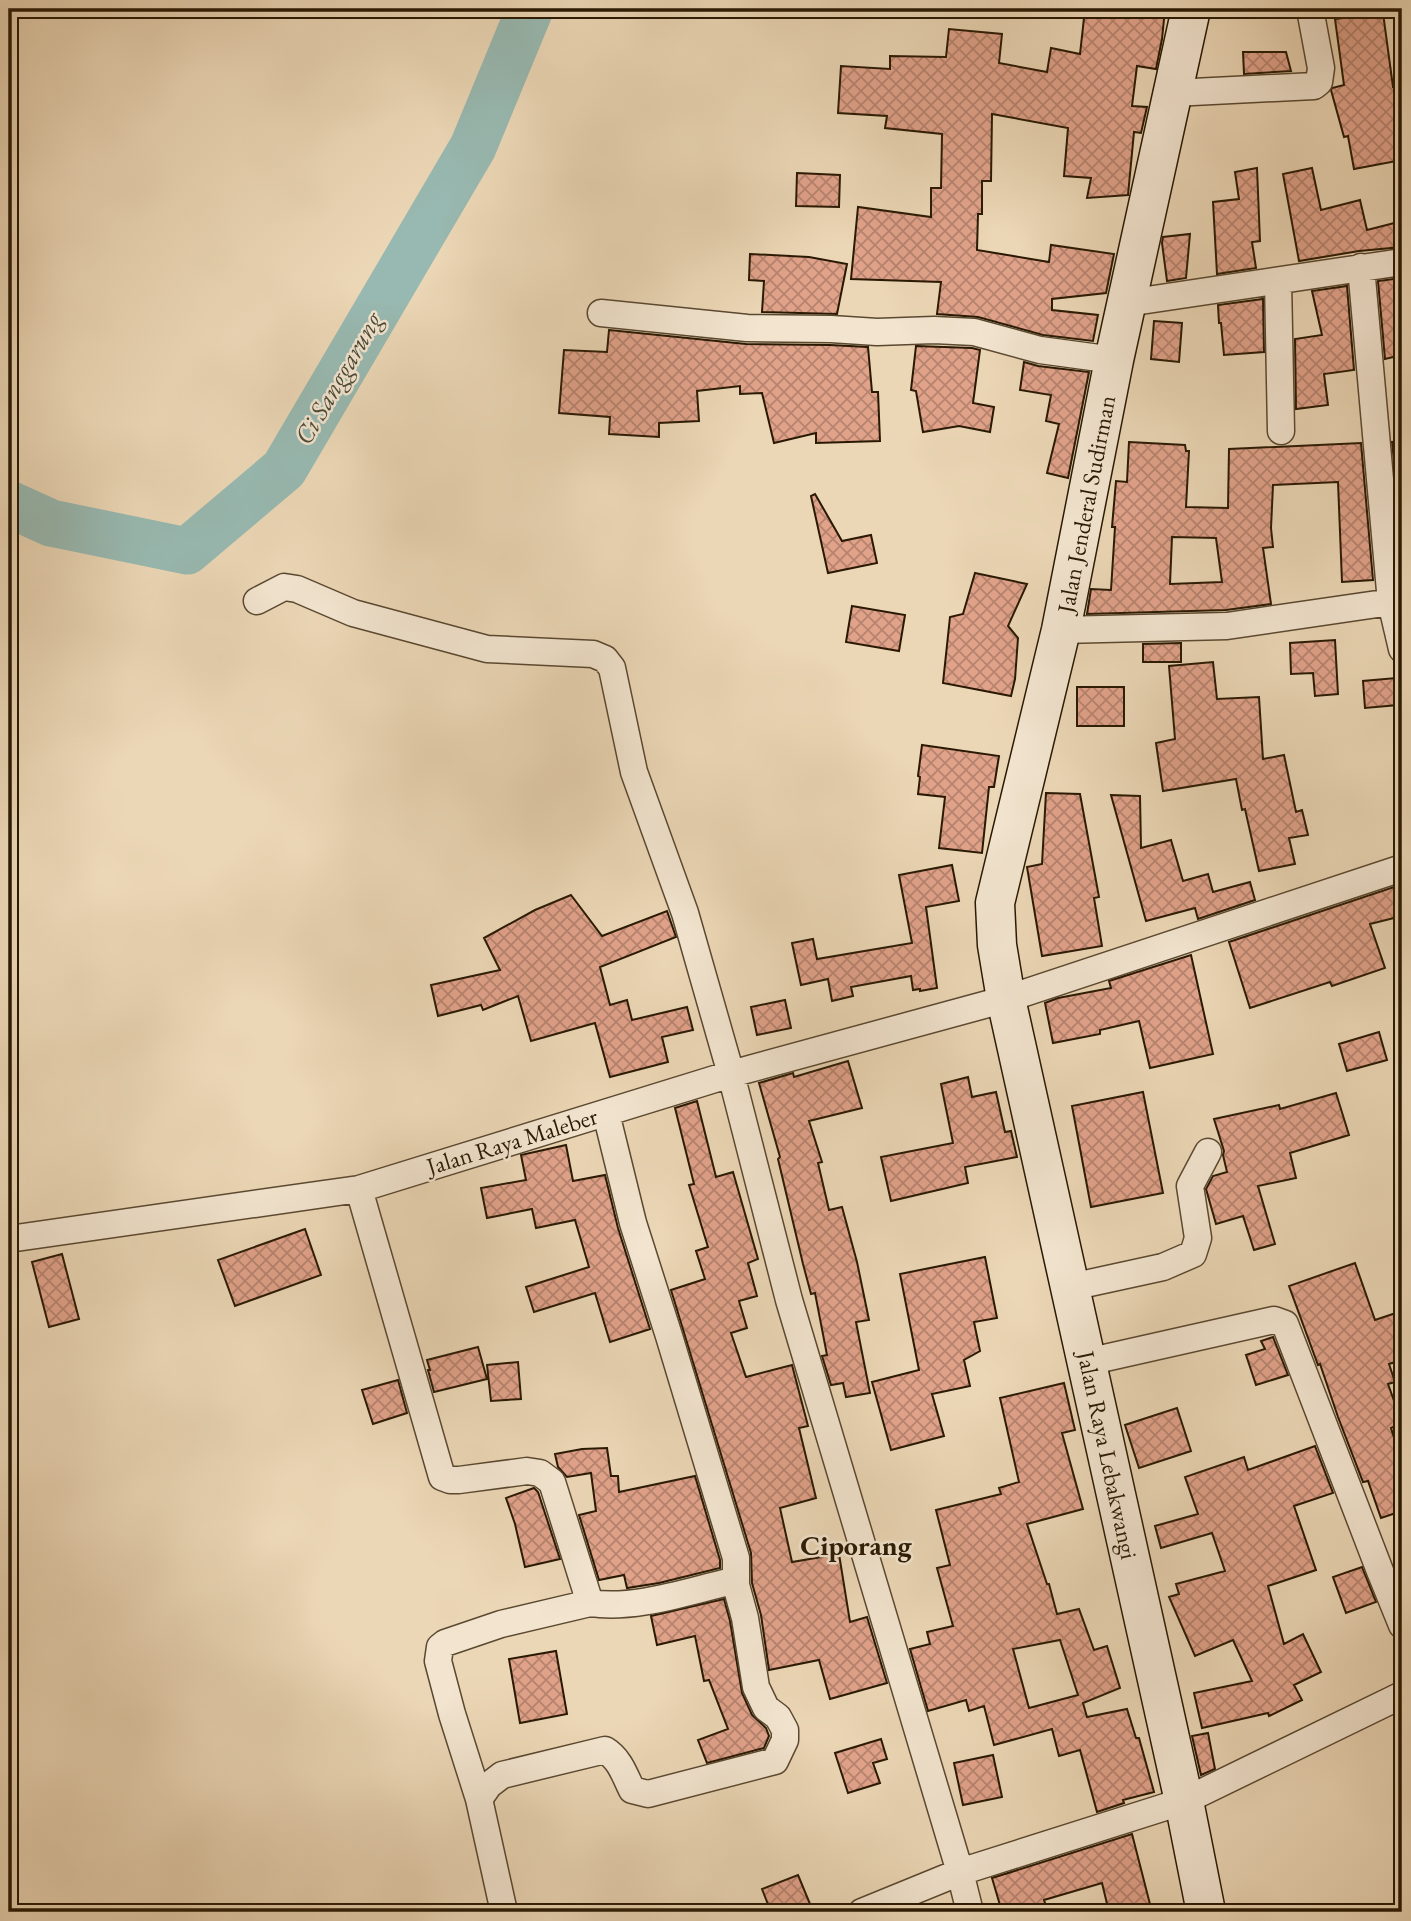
<svg xmlns="http://www.w3.org/2000/svg" width="1411" height="1921" font-family="'EB Garamond',serif">
<style>
.lines{fill:none;stroke-linecap:round;stroke-linejoin:round}
.river{stroke:#98b9b1;stroke-width:47}
.building{fill:url(#building-cross-hatch);stroke:#291903;stroke-width:2;fill-rule:evenodd}
.minor-casing{stroke:#5a4830;stroke-width:29}
.secondary-casing{stroke:#291903;stroke-width:41}
.minor{stroke:#f2e4cf;stroke-width:26}
.secondary{stroke:#f2e4cf;stroke-width:38}
.labels{text-anchor:middle;dominant-baseline:central;stroke-width:5;stroke-linejoin:round;paint-order:stroke}
.street-label{font-size:24px;fill:#291903;stroke:#f2e4cf}
.water-label{font-size:26px;font-style:italic;fill:#4a4937;stroke:#f2e4cf}
.quarter-label{font-size:28px;font-weight:bold;fill:#291903;stroke:#f2e4cf}
</style>
<defs>
<pattern id="building-cross-hatch" width="8" height="8" patternUnits="userSpaceOnUse" patternTransform="scale(1.75)"><rect width="8" height="8" fill="#e1a28a"/><path d="M0 0l8 8M0 8l8-8" fill="none" stroke="#b6836f"/></pattern>
</defs>
<rect width="100%" height="100%" fill="#ebd6b5"/>
<filter id="stains"><feTurbulence type="fractalNoise" baseFrequency=".00286" numOctaves="4"/><feColorMatrix values="0 0 0 0 .2 0 0 0 0 .09 0 0 0 0 .02 0 0 0 .5 -.17"/></filter>
<radialGradient id="worn" r=".72"><stop offset=".6" stop-color="#630" stop-opacity="0"/><stop offset="1" stop-color="#630" stop-opacity=".3"/></radialGradient>
<g class="lines">
<path class="river" d="M9,504L51,523L187,551L284,469L473,147L530,9"/>
</g>
<path class="building" d="M1085,9H1165L1162,39L1156,69L1137,66L1132,106L1147,107L1141,133L1134,132L1128,195L1087,198L1091,178L1064,176L1068,128L992,114L991,181H982V214H978L977,250L1049,262L1051,245L1114,254L1106,293L1052,299V310L1098,315L1093,341L1043,335L978,317L937,314L941,282L851,279L858,207L931,217V188H941L942,134L885,128L887,116L838,113L841,66L890,69V56L946,57L949,29L1002,34L999,63L1047,72L1051,48L1080,54Z
M1383,13L1393,87L1402,84V160L1354,169L1348,136L1344,137L1331,90L1332,88L1344,85L1335,19Z
M1243,52H1286L1291,71L1244,74Z
M1257,168L1260,241L1252,242L1256,268L1217,274L1213,202L1239,199L1235,172Z
M1312,168L1321,210L1360,200L1367,230L1402,221V247L1359,251L1299,261L1283,174Z
M797,173L840,175L839,207L796,206Z
M1190,234L1186,278L1167,281L1162,243L1163,237Z
M750,254L809,257L847,264L837,314L762,312L764,281L749,280Z
M1402,278V355L1385,359L1378,281Z
M1347,286L1354,370L1324,374L1328,405L1296,409L1295,339L1322,335L1312,291Z
M1263,299L1264,352L1224,355L1221,323H1219L1218,305Z
M1154,321L1182,323L1179,362L1151,359Z
M609,330L746,344L830,345L868,347L872,392H878L880,441L816,443V433L774,443L762,393L740,394V386L697,391L699,421L659,423V437L609,434L610,417L559,413L564,350L607,352Z
M916,346L972,348L980,350L973,403L994,407L990,432L959,426L923,432L916,391L911,390Z
M1024,362L1038,366L1089,372L1068,478L1047,473L1059,424L1046,421L1051,395L1020,390Z
M1402,441V480L1396,481L1392,442Z
M1129,442L1185,445L1186,451H1189L1186,507L1228,508L1229,449L1361,443L1373,580L1342,582L1338,482L1273,485L1271,528L1273,547L1263,548L1271,604L1226,610L1087,614L1091,589L1111,590L1115,527H1112L1116,481L1127,482ZM1172,537L1216,538L1222,582L1170,584Z
M815,494L842,541L871,535L877,563L828,573L811,496Z
M975,573L1027,584L1008,626L1018,638L1015,679L1011,696L943,683L950,617L963,614Z
M852,606L905,615L899,651L846,642Z
M1335,640L1338,694L1315,696L1313,673L1291,674L1290,643Z
M1181,643V662H1143V644Z
M1213,662L1217,699L1259,697L1263,759L1284,755L1296,812L1302,810L1308,835L1289,838L1295,864L1259,871L1245,809L1242,810L1236,779L1163,791L1156,743L1175,739L1169,666Z
M1396,678L1398,705L1365,708L1363,681Z
M1077,687H1124V726H1077Z
M922,745L999,756L994,787H989L982,853L939,848L945,797L918,794L920,777L918,776Z
M1046,793L1080,794L1099,897L1094,898L1102,946L1042,956L1027,867L1042,864Z
M1111,795L1140,796L1141,848L1171,840L1183,881L1208,874L1213,892L1250,882L1255,900L1198,919L1195,908L1146,921Z
M952,865L959,901L926,907L937,988L920,991V989L913,990L911,976L851,987L853,996L832,1001L828,979L801,985L792,943L813,939L817,959L912,943L899,875Z
M1394,887L1402,916L1370,924L1385,968L1332,986L1330,982L1250,1008L1229,942Z
M571,895L602,936L667,911L676,937L600,967L610,1005L627,1000L632,1020L687,1007L693,1030L662,1037L668,1062L610,1077L595,1023L531,1041L518,996L483,1010L481,1005L438,1016L431,985L500,970L484,938L535,910Z
M1191,955L1213,1054L1150,1068L1139,1021L1100,1030V1034L1053,1043L1045,1003L1058,998L1111,988L1109,981Z
M785,1000L791,1028L757,1035L751,1007Z
M1379,1032L1387,1060L1347,1071L1339,1044Z
M848,1061L862,1108L809,1121L822,1162L818,1163L829,1210L842,1207L857,1262L869,1320L856,1322L870,1393L846,1397L843,1383L831,1385L822,1356L827,1355L815,1293L811,1294L803,1264L778,1159L780,1157L759,1083L793,1073L794,1077Z
M968,1077L972,1097L996,1092L1005,1132L1011,1131L1017,1157L965,1167L968,1183L891,1201L881,1157L953,1143L941,1084Z
M1143,1092L1163,1193L1091,1207L1072,1106Z
M1336,1093L1349,1135L1290,1153L1296,1178L1258,1186L1275,1244L1254,1250L1243,1216L1216,1224L1206,1189L1213,1176L1227,1172L1223,1155L1224,1151L1214,1119L1279,1105L1280,1109Z
M697,1101L716,1177L733,1172L758,1259L748,1263L757,1296L739,1301L747,1328L731,1333L746,1377L792,1365L808,1426L799,1428L816,1498L780,1508L792,1562L839,1554L850,1622L867,1617L887,1683L830,1699L819,1660L769,1670L761,1615L752,1583L751,1553L671,1290L705,1279L696,1251L708,1247L689,1185L694,1184L675,1108Z
M566,1145L573,1181L605,1175L618,1228L650,1329L610,1342L595,1293L534,1312L526,1287L589,1267L575,1220L536,1228L532,1209L487,1218L481,1188L526,1180L521,1155Z
M305,1229L321,1275L235,1306L218,1260Z
M62,1254L79,1319L49,1327L32,1262Z
M985,1257L997,1318L974,1322L980,1351L964,1360L970,1386L932,1394L944,1436L891,1450L872,1382L919,1370L900,1274Z
M1355,1263L1375,1320L1402,1311V1360L1389,1364L1395,1382L1388,1384L1402,1423L1391,1428L1402,1463V1511L1381,1518L1368,1481L1363,1482L1338,1417L1320,1364L1318,1365L1289,1286Z
M1273,1337L1288,1375L1256,1385L1246,1355L1265,1349L1261,1341Z
M478,1347L487,1379L434,1392L428,1370H430L427,1360Z
M518,1362L521,1399L491,1401L487,1365Z
M398,1380L407,1413L373,1424L362,1390Z
M1064,1383L1075,1430L1062,1433L1083,1509L1027,1524L1047,1584H1049L1057,1614L1079,1609L1094,1650L1107,1646L1120,1688L1083,1703L1087,1717L1127,1709L1136,1738H1139L1154,1792L1123,1800L1124,1803L1097,1812L1080,1750L1059,1756L1052,1729L994,1745L984,1706L969,1711L966,1700L928,1711L910,1649L930,1644L927,1632L953,1626L937,1568L950,1565L936,1510L1001,1494L999,1488L1019,1482L1000,1398ZM1060,1640L1078,1695L1029,1708L1013,1649Z
M1177,1408L1191,1451L1139,1468L1125,1425Z
M1315,1446L1333,1493L1294,1506L1316,1570L1268,1586L1284,1644L1303,1634L1321,1672L1294,1685L1302,1700L1269,1716L1268,1713L1202,1728L1194,1693L1252,1681L1233,1640L1195,1656L1169,1597L1179,1594L1176,1584L1225,1571L1212,1533L1161,1548L1155,1526L1198,1514L1185,1477L1244,1457L1248,1470Z
M607,1448L611,1476H618L619,1492L695,1476L720,1560V1568L659,1583L627,1588L624,1575L599,1580L579,1515L596,1511L591,1473L567,1477L558,1467L555,1454L582,1449Z
M534,1488L538,1492L560,1559L525,1567L515,1524L506,1498Z
M1362,1567L1376,1602L1346,1613L1333,1577Z
M724,1599L730,1621L742,1693L752,1715L766,1728L769,1736L764,1748L707,1763L698,1740L728,1729L709,1680L704,1681L695,1636L657,1645L651,1616Z
M556,1651L567,1714L520,1723L509,1659Z
M1208,1733L1215,1769L1201,1775L1192,1736Z
M881,1739L887,1759L873,1763L880,1783L848,1793L835,1753Z
M993,1755L1002,1797L963,1805L954,1763Z
M1132,1834L1152,1912H1109L1102,1883L1044,1900L1048,1912H1002L992,1878Z
M798,1875L810,1904L789,1912H771L762,1889Z"/>
<g class="lines">
<g class="minor-casing">
<path id="minor" d="M1173,93L1314,86L1319,82L1321,68L1310,9
M1361,267L1391,602L1402,649
M1278,281L1281,431
M1127,303L1402,262
M601,313L747,328L831,329L877,332L934,330L974,332L1040,350L1114,360
M257,601L284,587L297,589L353,613L487,649L593,654L605,659L612,668L634,772L685,913L731,1074L789,1300L960,1872L970,1912
M1061,630L1227,626L1391,602
M606,1113L633,1223L669,1336L736,1558V1585
M359,1189L442,1477L450,1480H459L527,1471L540,1473L552,1482L590,1603C636,1610 688,1591 733,1581L736,1585L745,1618L756,1687L766,1708L778,1717L785,1730V1740L775,1761L648,1794L632,1790C625,1776 620,1759 605,1750L502,1775L489,1785L479,1799L504,1912
M9,1239L359,1189L731,1074L1006,999L1402,868
M1071,1287L1163,1267L1193,1254L1198,1238L1190,1186L1208,1152
M1087,1362L1274,1320L1285,1324L1380,1571L1402,1625
M479,1799L452,1714L438,1661L440,1647L445,1643L501,1624L590,1603
M862,1912L960,1872L1184,1801L1402,1695"/>
</g>
<g class="secondary-casing">
<path id="secondary" d="M1191,9L1114,360L1061,630L995,903L997,945L1006,999L1184,1801L1206,1912"/>
</g>
<use href="#minor" class="minor"/>
<use href="#secondary" class="secondary"/>
</g>
<g class="labels">
<g class="street-label">
<text transform="translate(1086 504) rotate(-79)">Jalan Jenderal Sudirman</text>
<text transform="translate(512 1141) rotate(-17)">Jalan Raya Maleber</text>
<text transform="translate(1108 1455) rotate(78)">Jalan Raya Lebakwangi</text>
</g>
<g class="water-label">
<text transform="translate(338 378) rotate(-60)">Ci Sanggarung</text>
</g>
<g class="quarter-label">
<text x="856" y="1545">Ciporang</text>
</g>
</g>
<rect width="1411" height="1921" fill="none" stroke="#ebd6b5" stroke-width="35"/>
<rect x="10" y="10" width="1390" height="1900" fill="none" stroke="#291903" stroke-width="3.5"/>
<rect x="18" y="18" width="1376" height="1886" fill="none" stroke="#291903" stroke-width="2"/>
<rect width="100%" height="100%" filter="url(#stains)"/>
<rect width="100%" height="100%" fill="url(#worn)"/>
</svg>
